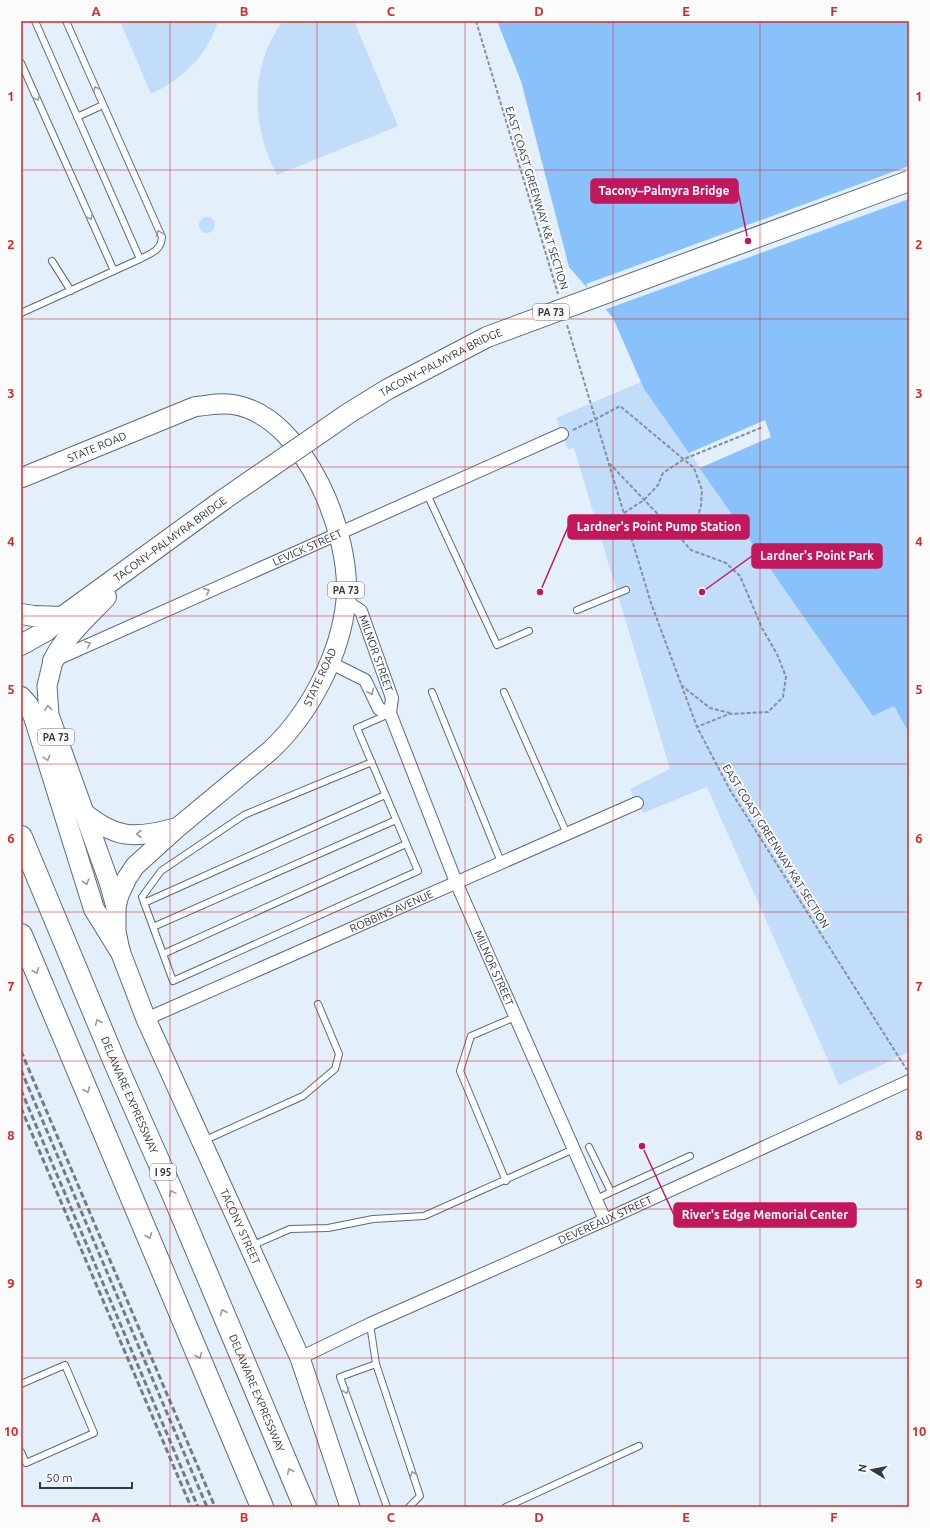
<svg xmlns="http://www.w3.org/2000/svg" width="930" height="1528" font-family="Ubuntu,sans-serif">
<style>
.green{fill:#c1ddfa}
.water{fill:#89c2fb}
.pier{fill:#e3effb}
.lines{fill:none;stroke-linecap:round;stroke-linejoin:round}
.service-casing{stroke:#5a6b7c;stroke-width:8}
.minor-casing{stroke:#5a6b7c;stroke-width:14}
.primary-casing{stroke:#5a6b7c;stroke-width:21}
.trunk-casing{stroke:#5a6b7c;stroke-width:22}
.motorway-casing{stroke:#5a6b7c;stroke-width:24}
.path{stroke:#87919b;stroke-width:2;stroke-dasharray:4 2;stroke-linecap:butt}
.service{stroke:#fff;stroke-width:6}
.minor{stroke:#fff;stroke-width:12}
.primary{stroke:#fff;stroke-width:19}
.trunk{stroke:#fff;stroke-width:20}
.motorway{stroke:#fff;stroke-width:22}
.rail{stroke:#727c85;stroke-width:3;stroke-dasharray:6 3;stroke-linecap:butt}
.trunk-bridge-casing{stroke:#5a6b7c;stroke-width:22;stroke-linecap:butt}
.trunk-bridge{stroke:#fff;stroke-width:20}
.oneway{stroke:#989ca0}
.grid{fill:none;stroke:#d62828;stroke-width:1;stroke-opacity:0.55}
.labels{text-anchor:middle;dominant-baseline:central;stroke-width:4;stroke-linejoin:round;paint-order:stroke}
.shield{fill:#fbfbfb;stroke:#6e7379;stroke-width:1}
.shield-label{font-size:10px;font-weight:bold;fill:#313941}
.street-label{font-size:11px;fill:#313941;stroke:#fbfbfb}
.leader{fill:none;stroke:#c2185b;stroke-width:1.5}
.callout-dot{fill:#c2185b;stroke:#fbfbfb;stroke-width:1.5}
.callout{fill:#c2185b;stroke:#c2185b;stroke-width:1.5}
.callout-label{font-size:12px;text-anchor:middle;font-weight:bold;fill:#fff}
.neatline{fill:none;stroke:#d62828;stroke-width:1.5}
.grid-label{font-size:13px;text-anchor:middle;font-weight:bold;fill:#d62828}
</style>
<rect width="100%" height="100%" fill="#e3effb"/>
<path class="green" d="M120,21H218C208,55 183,79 151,94Z
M283,21H354L398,126L277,175C251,127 249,66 283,21Z
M199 225a8 8 0 1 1 16 0a8 8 0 1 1-16 0Z
M641,382L644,389L873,716L894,706L909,733V1052L839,1085L707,787L643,813L630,789L670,769L574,448L568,449L556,418Z"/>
<path class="water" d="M497,21H909V733L894,706L873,716L644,389L613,318L569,267L521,81Z"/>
<path class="pier" d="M909,166V199L604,310L590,294L586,284Z
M765,420L771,437L700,468L689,453Z"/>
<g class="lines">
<g class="service-casing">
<path id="service" d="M35,21L140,259
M21,63L114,271
M77,117L103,105
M52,261L71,291
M21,313L140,259C151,253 161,251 162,237L66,21
M427,494L497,645L529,631
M577,610L626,590
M432,692L501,862
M504,692L567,834
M372,762L244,815L161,871L142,897L173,981L418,871L357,728L389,714
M144,903L385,795
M153,927L396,820
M163,954L406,844
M203,1141L303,1096L335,1069L339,1054L318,1004
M589,1147L611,1192
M506,1181L460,1071L471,1036L515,1017
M596,1199L690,1156
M251,1246L290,1229L328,1228L373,1219L424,1216L574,1149
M370,1324L376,1364L420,1496L409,1507
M376,1364L340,1377L387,1507
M21,1384L65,1365L94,1433L26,1463L21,1452
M506,1507L639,1446"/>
</g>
<g class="minor-casing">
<g id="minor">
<path id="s1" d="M346,601L361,611L392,698L390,713L456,882L605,1220"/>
<path id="s2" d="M57,659L562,434"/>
<path d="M329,662L365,680L379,709L390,713"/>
<path id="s3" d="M146,1019L637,803"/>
<path id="s4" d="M300,1358L370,1324L605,1220L909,1081"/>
</g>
</g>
<g class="primary-casing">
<g id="primary">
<path id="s5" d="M21,478L194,407C207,405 223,402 236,405C306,419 352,536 346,600C341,654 310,713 271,750L177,828L135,866L127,878L119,895L116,907V931L120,951L146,1019L300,1358L350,1507"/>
<path d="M53,661L47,686L49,715L109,882L116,907"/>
<path d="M82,811C115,839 135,839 175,828"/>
</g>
</g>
<g class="trunk-casing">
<path id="trunk" d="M21,614L34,616L62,617
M21,645L46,631L62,617L223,500
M53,661C66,635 86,618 106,597
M21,697L28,705L34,717L94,909L120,951"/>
</g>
<g class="motorway-casing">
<g id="motorway">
<path id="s6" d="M21,837L116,1065L173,1194L305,1507"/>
<path d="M21,935L262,1507"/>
</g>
</g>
<path class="path" d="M476,21L558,294
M567,325L651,603L697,727L730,790L907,1070
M573,430L596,419L620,406L694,468L702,490L701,506L697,519L682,529L673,530L610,464
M624,513L644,500L658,485L663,473L684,459L763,427
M674,531L691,550L726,563L740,576L762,628L777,654L786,677L783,697L768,712L729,714L697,727
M681,685L710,708L730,713"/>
<use href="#service" class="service"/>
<use href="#minor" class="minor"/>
<use href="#primary" class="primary"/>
<use href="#trunk" class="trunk"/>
<use href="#motorway" class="motorway"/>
<path class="rail" d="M21,1051L215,1507
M21,1070L207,1507
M21,1090L198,1507
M21,1108L191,1507"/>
<g class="trunk-bridge-casing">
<g id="trunk-bridge">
<path id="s7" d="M223,500L349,413L388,389L487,337L909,181"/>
</g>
</g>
<use href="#trunk-bridge" class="trunk-bridge"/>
</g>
<defs><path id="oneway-chevron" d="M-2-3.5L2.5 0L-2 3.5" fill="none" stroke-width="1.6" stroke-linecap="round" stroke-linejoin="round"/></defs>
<g class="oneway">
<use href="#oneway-chevron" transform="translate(96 89) rotate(-114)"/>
<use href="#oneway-chevron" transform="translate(37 98) rotate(66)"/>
<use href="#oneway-chevron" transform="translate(90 217) rotate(66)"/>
<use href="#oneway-chevron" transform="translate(159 233) rotate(-110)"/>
<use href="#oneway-chevron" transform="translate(207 591) rotate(-24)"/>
<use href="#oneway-chevron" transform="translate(88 644) rotate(-24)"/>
<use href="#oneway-chevron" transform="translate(371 692) rotate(63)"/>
<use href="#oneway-chevron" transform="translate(48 708) rotate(-97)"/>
<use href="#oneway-chevron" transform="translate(47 758) rotate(72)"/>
<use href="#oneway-chevron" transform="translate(139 834) rotate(180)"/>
<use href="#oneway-chevron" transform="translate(86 882) rotate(72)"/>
<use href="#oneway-chevron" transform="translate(36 971) rotate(67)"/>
<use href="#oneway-chevron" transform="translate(98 1022) rotate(-112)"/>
<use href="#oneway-chevron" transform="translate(87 1090) rotate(67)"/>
<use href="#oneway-chevron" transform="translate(172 1193) rotate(-114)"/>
<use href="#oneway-chevron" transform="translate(149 1236) rotate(67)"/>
<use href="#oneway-chevron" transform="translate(223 1312) rotate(-113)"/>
<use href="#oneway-chevron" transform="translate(199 1356) rotate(67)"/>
<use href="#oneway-chevron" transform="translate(346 1391) rotate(70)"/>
<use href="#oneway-chevron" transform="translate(290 1471) rotate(-113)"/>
<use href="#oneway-chevron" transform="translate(413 1474) rotate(-109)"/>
</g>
<path class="grid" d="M170,21V1507M317,21V1507M465,21V1507M613,21V1507M760,21V1507M21,170H909M21,319H909M21,467H909M21,616H909M21,764H909M21,912H909M21,1061H909M21,1209H909M21,1358H909"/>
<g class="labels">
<g class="shield">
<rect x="533" y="304" width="36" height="16" rx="3"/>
<rect x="328" y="582" width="36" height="16" rx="3"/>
<rect x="38" y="729" width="36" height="16" rx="3"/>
<rect x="150" y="1164" width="26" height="16" rx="3"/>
</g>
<g class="shield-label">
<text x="551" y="312">PA 73</text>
<text x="346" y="590">PA 73</text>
<text x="56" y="737">PA 73</text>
<text x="163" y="1172">I 95</text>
</g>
<g class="street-label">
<text transform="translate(537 198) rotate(73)">EAST COAST GREENWAY K&amp;T SECTION</text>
<text stroke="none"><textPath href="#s7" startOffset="258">TACONY–PALMYRA BRIDGE</textPath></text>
<text stroke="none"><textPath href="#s5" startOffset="82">STATE ROAD</textPath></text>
<text transform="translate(170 539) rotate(-36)">TACONY–PALMYRA BRIDGE</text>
<text stroke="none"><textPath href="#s2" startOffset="274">LEVICK STREET</textPath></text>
<text stroke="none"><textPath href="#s1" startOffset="63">MILNOR STREET</textPath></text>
<text transform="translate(320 677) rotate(-65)">STATE ROAD</text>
<text transform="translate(776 846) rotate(58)">EAST COAST GREENWAY K&amp;T SECTION</text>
<text stroke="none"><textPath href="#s3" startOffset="268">ROBBINS AVENUE</textPath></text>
<text stroke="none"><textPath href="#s1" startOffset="401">MILNOR STREET</textPath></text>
<text stroke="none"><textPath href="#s6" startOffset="280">DELAWARE EXPRESSWAY</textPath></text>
<text stroke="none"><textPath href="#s4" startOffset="335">DEVEREAUX STREET</textPath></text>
<text stroke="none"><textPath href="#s5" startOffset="1209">TACONY STREET</textPath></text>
<text stroke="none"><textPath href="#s6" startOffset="604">DELAWARE EXPRESSWAY</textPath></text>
</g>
</g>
<path class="leader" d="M748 241L738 191M540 592L568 527M702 592L752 556M642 1146L674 1215"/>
<g class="callout-dot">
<circle cx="748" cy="241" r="4"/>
<circle cx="540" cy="592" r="4"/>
<circle cx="702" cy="592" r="4"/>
<circle cx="642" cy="1146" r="4"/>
</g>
<g class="callout">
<rect x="591" y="179" width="147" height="24" rx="4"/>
<rect x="568" y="515" width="181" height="24" rx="4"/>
<rect x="752" y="544" width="130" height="24" rx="4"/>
<rect x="674" y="1203" width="182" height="24" rx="4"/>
</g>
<g class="callout-label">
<text x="664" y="195">Tacony–Palmyra Bridge</text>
<text x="659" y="531">Lardner's Point Pump Station</text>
<text x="817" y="560">Lardner's Point Park</text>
<text x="765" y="1219">River's Edge Memorial Center</text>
</g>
<rect width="930" height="1528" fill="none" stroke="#fbfbfb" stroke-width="44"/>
<g transform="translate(872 1470) rotate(280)" stroke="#fbfbfb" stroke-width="3" paint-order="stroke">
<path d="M0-3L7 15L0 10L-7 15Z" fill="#313941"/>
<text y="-6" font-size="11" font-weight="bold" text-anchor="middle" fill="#313941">N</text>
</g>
<path d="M40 1482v6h92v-6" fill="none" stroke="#313941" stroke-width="2"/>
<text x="46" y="1482" font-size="12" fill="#313941" stroke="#fbfbfb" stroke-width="3" paint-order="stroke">50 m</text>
<rect x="22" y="22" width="886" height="1484" class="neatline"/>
<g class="grid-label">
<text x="96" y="16">A</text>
<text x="244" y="16">B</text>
<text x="391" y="16">C</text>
<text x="539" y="16">D</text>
<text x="686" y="16">E</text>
<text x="834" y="16">F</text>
<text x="11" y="101">1</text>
<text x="919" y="101">1</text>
<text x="11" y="249">2</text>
<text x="919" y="249">2</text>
<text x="11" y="398">3</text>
<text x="919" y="398">3</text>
<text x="11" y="546">4</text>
<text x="919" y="546">4</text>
<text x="11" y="694">5</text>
<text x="919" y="694">5</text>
<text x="11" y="843">6</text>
<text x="919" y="843">6</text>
<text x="11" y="991">7</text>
<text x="919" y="991">7</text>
<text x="11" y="1140">8</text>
<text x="919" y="1140">8</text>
<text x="11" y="1288">9</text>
<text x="919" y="1288">9</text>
<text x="11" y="1436">10</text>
<text x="919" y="1436">10</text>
<text x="96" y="1522">A</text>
<text x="244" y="1522">B</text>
<text x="391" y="1522">C</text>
<text x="539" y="1522">D</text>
<text x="686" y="1522">E</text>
<text x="834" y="1522">F</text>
</g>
</svg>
